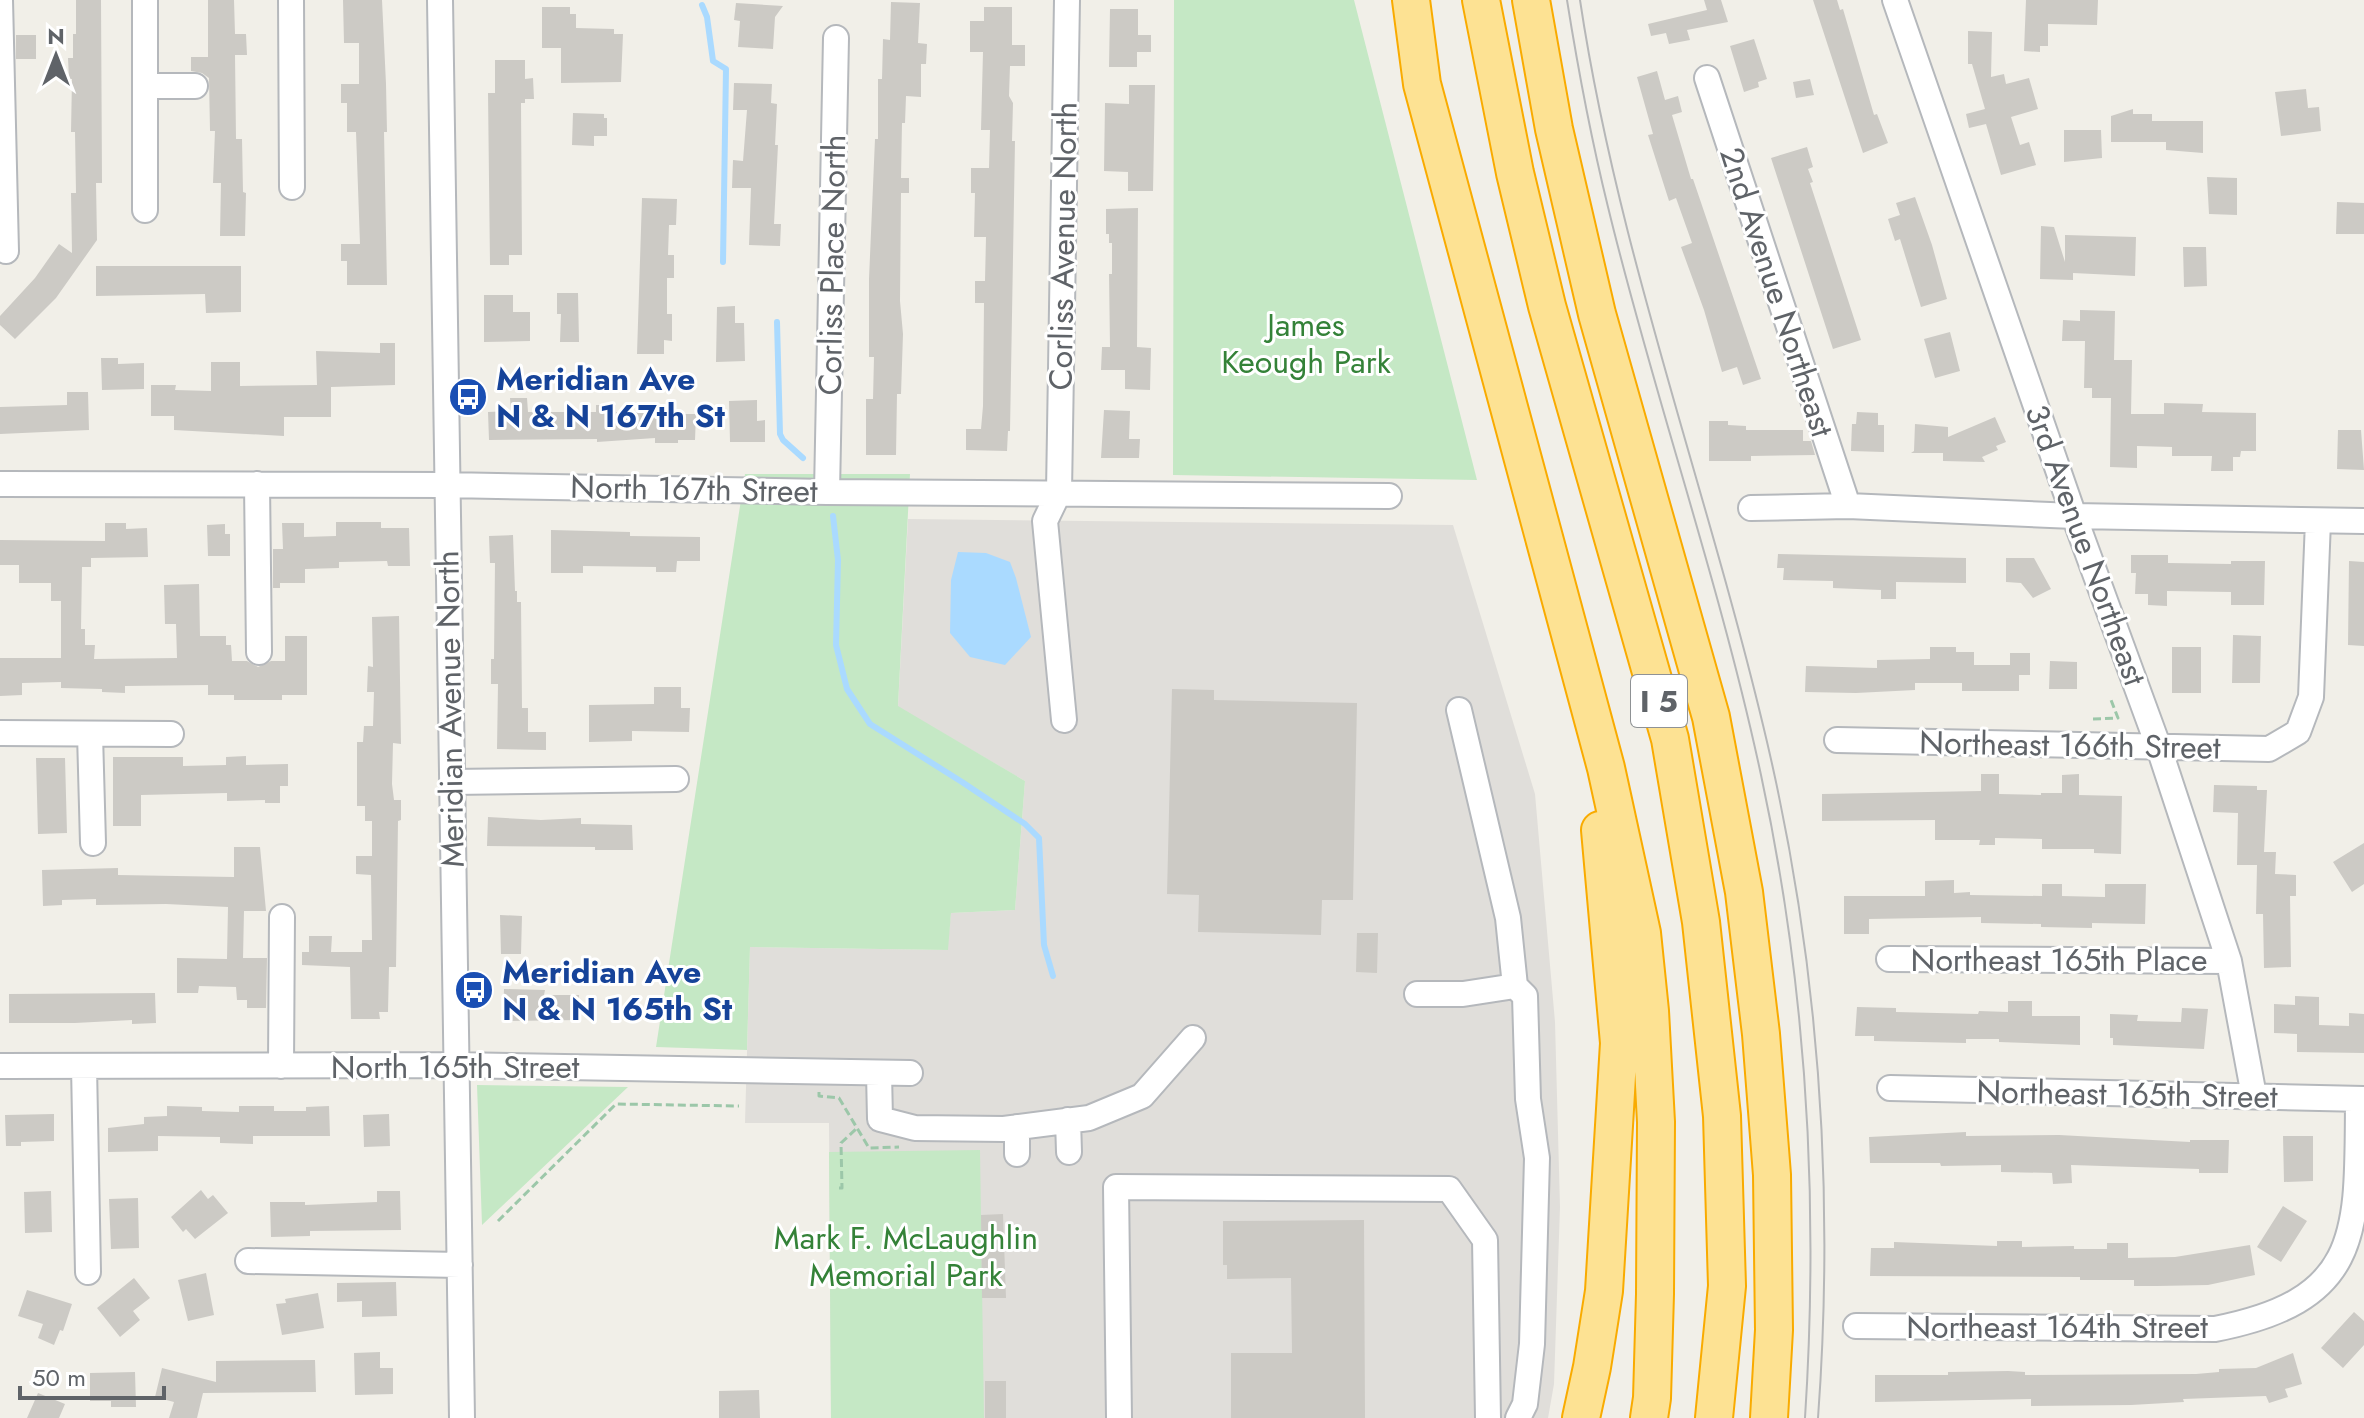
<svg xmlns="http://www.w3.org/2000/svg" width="2364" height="1418" font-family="Jost,sans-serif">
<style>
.industrial{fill:#e0deda}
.green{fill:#c5e8c5}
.water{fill:#aadaff}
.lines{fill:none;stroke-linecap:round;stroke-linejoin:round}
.stream{stroke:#aadaff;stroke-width:6}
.building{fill:#cccac5}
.minor-casing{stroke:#b5b8bc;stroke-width:28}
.highway-casing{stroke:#f9ab00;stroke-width:40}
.path{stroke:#9cc7a9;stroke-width:3;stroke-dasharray:8 4;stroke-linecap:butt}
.minor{stroke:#fff;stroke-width:24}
.highway{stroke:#fde293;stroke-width:36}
.tram{stroke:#b6b7b8;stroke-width:2}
.labels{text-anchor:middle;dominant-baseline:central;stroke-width:6;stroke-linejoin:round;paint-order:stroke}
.shield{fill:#fff;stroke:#8f9295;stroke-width:2}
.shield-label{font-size:30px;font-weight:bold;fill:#5f6368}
.street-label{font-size:32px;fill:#5f6368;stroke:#fff}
.park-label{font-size:32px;fill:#348238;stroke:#fff}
.transit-label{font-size:32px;font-weight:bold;fill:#164399;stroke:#fff;text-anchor:start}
</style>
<rect width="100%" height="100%" fill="#f1efe8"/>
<path class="industrial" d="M908,519L1453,525L1535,794L1555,1022L1560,1207L1554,1384L1548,1418H831L829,1123H745L750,947L947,950L951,913L1015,910L1025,781L898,707Z"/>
<path class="green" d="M1174,0H1354L1477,480L1173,475Z
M745,474H910L898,706L1025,781L1015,910L951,913L948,950L750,947L747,1050L656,1047Z
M477,1085L628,1087L482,1225Z
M980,1150L984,1418H831L829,1152Z"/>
<path class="water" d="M958,552L986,553L1010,562L1016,578L1031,637L1005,665L970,657L950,633L951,580Z"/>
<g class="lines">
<path class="stream" d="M702,5L707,17L713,61L726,69L723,262
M777,322L780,434L783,440L803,458
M833,516L838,560L836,645L847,689L870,724L962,782L1025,824L1039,838L1044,945L1053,976"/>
</g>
<path class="building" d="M76,0H101L102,183H96L97,240L56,298L15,339L0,325V316L35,278L59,244L72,253L71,193H76L75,132H71L72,79H69L68,58H73V34H76Z
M208,0H234L235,34H246L247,55H235L236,139H242L243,192L246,193L245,236H220L221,183H213L215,131H210L209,78L202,73L191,71V57H208Z
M343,0H382L386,84L387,132H384L387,285H347V261H341V244H360L356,132H347V103H341V84H359V43H344Z
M1704,0H1721L1728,22L1687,30L1690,40L1669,44L1666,33L1651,36L1648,24L1707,10Z
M1813,0H1837L1840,10L1843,9L1874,115L1877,114L1888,143L1863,153Z
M2026,0H2098L2097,25L2048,24V46H2040V52L2024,51Z
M891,2L920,3L918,43L927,44L926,64H921V97L906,96L905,123H902L901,178H909V193H901L900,301L903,334L901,394H897L896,455H866V399H873L874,357H869V279L875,139H878V79H882L883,39L890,40Z
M736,3L783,6L775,17L773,49L738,47L740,21L734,20Z
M542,7H570V14H576V28L614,29V34H623L621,82L561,83V48H542Z
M984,7H1012V45H1025V66H1010L1009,96L1013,103L1012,141H1015L1010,431H1008L1007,451L966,450V429H981L983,406L984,303H975V281H985L986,237H974L975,193H971V168H989L990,130H981L983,52H970V21H984Z
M1110,9H1138V35H1151V52H1137V67H1109Z
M1968,31L1992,32L1991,77L2004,74L2006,84L2029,78L2038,109L2011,117L2020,145L2029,142L2036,165L2001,175L1986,124L1969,128L1966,114L1985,109L1972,64H1968Z
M16,35H36V59H16Z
M1754,39L1767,79L1758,82L1759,87L1744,92L1730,46Z
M495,60H525V79L533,78L534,99H525V103H521L522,255H509V265H490L488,93H495Z
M1657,71L1665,100L1678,96L1682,112L1672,115L1691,179H1693L1761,379L1743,385L1737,367L1722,372L1704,310L1681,247L1692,243L1676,198L1669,201L1648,135L1653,134L1637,77Z
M1810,79L1814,95L1796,98L1793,82Z
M734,83L772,84L771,103L777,104L775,145H778L774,224H781L780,246L749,245L751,188H732L733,160L743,161L747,110H733Z
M1129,85H1155L1153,191H1128V172L1104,171L1105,103L1129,104Z
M2306,89L2308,108L2319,107L2321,131L2281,136L2275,92Z
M2133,109V114H2152V121H2203V153L2166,150V142H2111V116Z
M573,113L604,114V118H607V136H594V146L572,145Z
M2064,130H2101L2102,158L2064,162Z
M1807,147L1813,167L1808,169L1813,182L1810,183L1861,340L1833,349L1771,158Z
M2207,177L2237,178V215L2209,214Z
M1915,197L1932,245L1947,299L1921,307L1900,239L1895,241L1888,219L1900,215L1896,203Z
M642,198L677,199L676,225H669L668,255H674V278H667V314H672V341L664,340V354H637Z
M2337,202L2364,203V234H2336Z
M1138,208L1137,347L1151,348L1150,390L1125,389V370H1101L1102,347H1110L1109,274H1112V243H1109V234H1106V209Z
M2041,226L2054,227L2065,262V235L2136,237L2135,276L2073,273V280L2040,279Z
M2183,247H2206L2207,286L2184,287Z
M96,266H241V312L206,313L205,294L96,296Z
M557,293H578L579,342H560L561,314H557Z
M484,295H513V312H530V341L484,342Z
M735,306V323H744L745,361L716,362L717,307Z
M2080,310L2115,311L2114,360H2132L2131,414H2164V403L2203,404L2202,412L2256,413V451H2241L2240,457H2233V471H2211L2212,456H2172V447L2137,446V468L2110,467L2111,398H2092V388H2084L2085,341H2062L2063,320L2080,321Z
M1950,332L1960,371L1935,378L1924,339Z
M380,343H395V385L331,387V417H284V436L174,430V416H151V385H176L175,390L211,391V362H240V386L317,385L316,351L380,353Z
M101,358H118V364L144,363V389L102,390Z
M67,392H88L89,430L0,434V407L67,405Z
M510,398H527L528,412H596V405H616V412H655V408H670V414H696L695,440H678V443H655V438L597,442V439L489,440L488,412L511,411Z
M757,400V421L765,420V442H730L729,401Z
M1104,410L1130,411L1129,439H1140L1139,458H1101Z
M1857,412L1878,413V425H1884V452L1851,451L1852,424H1856Z
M1995,417L2006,442L1996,446L1998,450L1982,457L1985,462L1943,461V453H1911L1914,451L1915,424L1948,427V437Z
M1709,421H1728V425L1746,426V430H1803V441H1811L1815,455L1751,456V461H1709Z
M2338,430H2361L2364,470L2337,469Z
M336,522H381V528H409L410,566H388L387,561L339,562V568L305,569V583H280V588H273V549H283L282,523H304V537L336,536Z
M105,523H126V529L147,528L148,557L91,558V567H82L81,629H85V645H95L94,659L177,658L176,624H165L164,585L199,584L200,636H226V645H231L232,661H247L258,667L271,661H285V636H307V695H282V700H234V695H208V685L125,686V693L102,692V689L61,688V682L22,683V695L0,696V658H61V601H51V583H19V565H0V540L105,541Z
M225,524V534H230V556H208L207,525Z
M551,530L630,532V536L700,537V561H677L676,572H656V567L583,566V573H551Z
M513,535L515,591H517V602H521L522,708H528V732H546V750L497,749L498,684H491V659H494L495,563H490L489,536Z
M1778,554L1966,558V583L1896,582V599H1881V590L1833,588V581L1783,580L1784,568H1777Z
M2131,555H2168V563L2231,564V561H2265L2264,605H2231V592L2167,591V606L2148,605V594H2135L2136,573H2131Z
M2006,558H2034L2051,589L2033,598L2021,583L2006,582Z
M2349,561L2364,562V646L2348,645Z
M399,616L401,744L393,743L392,784L394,800H401V820L398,821L396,967H389L388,1012H379L380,1019H351L350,967L302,965V952H309V936H332L331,952H362V940H372L371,875L356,874V856H372V821H365V806H357V742H363L364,726H373L374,692H367L368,666L373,667L372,617Z
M2233,635L2261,636L2260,683H2232Z
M1930,647H1956V652H1974V665H2010V653H2030V675H2019V691H1962V683H1915V690L1856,693L1805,692L1806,666L1877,668V660L1930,659Z
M2172,647H2201V693H2172Z
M2050,661L2077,662V689H2049Z
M654,687H681V708H690L689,732L632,731V741L589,742V705L654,704Z
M1172,689L1214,690V700L1357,703L1353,900H1322L1321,935L1198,932L1199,895L1167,894Z
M246,756V765L288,764V786H280V803H265V800L227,801V793L141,795V826H113V757H183V766L226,765V757Z
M36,758H65L67,833L38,834Z
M1981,774H1999V794L2041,795V793H2062V775L2079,774V795L2122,796L2121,854L2094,853V849H2042V839L1995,838V845H1979L1980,840H1935V820L1822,821V794L1981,791Z
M2214,785L2257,786V790H2267L2264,852H2276L2275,874L2296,875V896H2290L2291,967L2264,968L2263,914H2256L2257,865H2237L2238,813L2213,812Z
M488,817L541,820L581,818V824L632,825L633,850H595V847L487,846Z
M2364,843V884L2352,892L2333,862Z
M234,847H260L266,911H244L243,958H267L266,1008H247V1000H237L236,987L199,986L198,993H177V958L227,959L228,907L166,904L96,905V899L62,900V905L43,906L42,870L118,868V875L234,877Z
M1954,880V893L1970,892V895L2042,896V884H2062V896L2105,897V884H2146L2145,924L2092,923V928L2041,927V924L1981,923V917L1869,919V934H1844V896H1925V881Z
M500,915L522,916L521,954H501Z
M1357,933H1378L1377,973L1356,972Z
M504,989L545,990L544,995H579L578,1020L503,1021Z
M155,993L156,1023L132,1024V1020L75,1023H9V994Z
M2295,996L2319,997V1025L2349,1026V1013L2364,1014V1053L2297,1052V1034L2274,1033V1004L2295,1005Z
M2008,1001H2032V1016H2080V1045L1999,1042V1039H1966V1043L1874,1041V1036H1855L1857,1007L1896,1008V1012L1978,1014L1979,1011L2008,1012Z
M2182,1008L2208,1009L2204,1049L2113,1045V1038H2110V1014L2138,1015L2137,1021L2181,1022Z
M167,1106L202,1107V1111L239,1112V1106H274V1111H306V1107L329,1106L330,1136H253V1144L220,1143V1137L158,1136V1151L108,1152V1128L144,1124V1117L167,1116Z
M54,1114V1141L21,1142V1146H6L5,1115Z
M389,1114L390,1146L364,1147L363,1115Z
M1966,1132V1136L2059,1135L2190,1142V1140H2229L2228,1173H2199V1169L2071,1165L2072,1183L2053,1184L2052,1173L2001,1172V1165L1941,1166L1940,1163H1870L1869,1137Z
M2283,1136H2313V1181L2284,1182Z
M201,1190L208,1199L213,1195L228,1213L195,1239L186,1229L183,1232L171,1217Z
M51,1191L52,1232L25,1233L24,1192Z
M377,1191H400L401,1230L310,1231V1236L271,1237L270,1202H305V1205L377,1202Z
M138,1198L139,1248L111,1249L109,1199Z
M2283,1206L2307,1221L2281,1262L2257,1247Z
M1003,1214L1006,1298H982L981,1215Z
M1364,1220L1365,1418H1231V1353H1292L1291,1278L1227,1279V1265H1223V1221Z
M1997,1241H2022V1247L2074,1246V1249H2107V1243H2128V1258L2175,1257L2250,1245L2255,1275L2208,1285L2157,1286H2134V1280H2080V1277L1870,1276L1871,1248H1894V1242L1997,1246Z
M206,1273L214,1315L188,1321L178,1280Z
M134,1278L150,1298L133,1311L140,1320L120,1337L97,1308Z
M396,1282L397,1316L362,1317V1301L337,1302V1283Z
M27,1290L72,1304L63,1331L60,1330L54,1345L38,1338L43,1324L18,1316Z
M318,1293L324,1328L282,1335L276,1304L286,1303L285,1299Z
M2354,1312L2364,1321V1345L2343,1368L2321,1348Z
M380,1352V1368H393V1394L355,1395L354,1353Z
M2293,1353L2302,1384L2285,1389L2288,1397L2269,1403L2266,1396L2183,1399L2184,1402L2131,1405L2031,1406V1399L1875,1402V1375H1948V1372L2008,1371L2025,1372V1375L2196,1374L2219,1372V1369L2256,1368Z
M315,1360L316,1392L203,1393L197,1418H169L174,1402L155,1397L162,1368L216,1382V1361Z
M135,1372L136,1407H111V1401H90V1373Z
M985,1381H1006V1418H985Z
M759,1390L760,1418H719V1391Z
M38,1393L65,1404L59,1418H27Z"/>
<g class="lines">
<g class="minor-casing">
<path id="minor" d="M0,0L6,251
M145,0V210
M291,0L292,187
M440,0L462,1418
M1895,0L2074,516L2159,748L2229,961L2254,1096
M1707,78L1848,506
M145,86H195
M0,484L446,485L827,492L1389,496
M257,484L259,652
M827,492L836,38
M1751,508L1848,506L2074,516L2364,521
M1459,710L1508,918L1515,986
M1064,720L1045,521L1059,492L1067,0
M0,733L171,734
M90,734L93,843
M1837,740L2269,749L2298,732L2311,697L2318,521
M452,782L676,779
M1889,959L2229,961
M1417,994H1463L1515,986L1525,996L1528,1099L1537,1158L1532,1344L1525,1404L1518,1418
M0,1066L456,1065L910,1073
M84,1066L88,1272
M281,1066L282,917
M879,1073L880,1119L915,1128L1004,1129L1089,1118L1142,1096L1193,1038
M1890,1088L2364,1099
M1068,1120L1069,1152
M1017,1127V1154
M248,1261L460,1265
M1856,1326L2215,1329C2364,1300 2357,1231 2358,1099
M1119,1418L1116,1187L1449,1189L1485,1240L1488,1418"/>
</g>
<g class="highway-casing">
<path id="highway" d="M1411,0L1422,84L1606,768L1642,933L1650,1011L1656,1122L1655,1294L1652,1398L1649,1418
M1481,0L1515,173L1547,306L1670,739L1701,922L1722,1116L1727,1286L1714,1418
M1531,0L1554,129L1597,314L1711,717L1744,892L1761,1034L1772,1175L1774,1330L1769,1418
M1581,1418L1592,1367L1604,1291L1619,1043L1600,830"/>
</g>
<path class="path" d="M2093,719L2118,718L2111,700
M819,1092V1096L839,1098L869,1148L899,1147
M839,1188H842L841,1143L857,1128
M498,1221L616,1104L739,1106"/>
<use href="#minor" class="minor"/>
<use href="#highway" class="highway"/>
<path class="tram" d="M1567,0C1578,69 1591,138 1608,207C1654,397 1720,583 1761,775C1807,987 1819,1202 1805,1418
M1580,0C1617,247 1705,483 1763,725C1818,952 1835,1186 1818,1418"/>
</g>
<defs>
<g id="bus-disc" transform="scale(2)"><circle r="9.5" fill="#1a4fb4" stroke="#fff"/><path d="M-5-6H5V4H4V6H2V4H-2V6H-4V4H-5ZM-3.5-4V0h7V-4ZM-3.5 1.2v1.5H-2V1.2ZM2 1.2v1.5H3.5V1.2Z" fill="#fff"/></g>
</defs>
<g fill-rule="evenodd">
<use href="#bus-disc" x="468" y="397"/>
<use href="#bus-disc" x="474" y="990"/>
</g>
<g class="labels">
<rect class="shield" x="1631" y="675" width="56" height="52" rx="6"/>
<g class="shield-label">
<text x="1659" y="701">I 5</text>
</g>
<g class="street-label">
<text transform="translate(1063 246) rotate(-89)">Corliss Avenue North</text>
<text transform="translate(832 265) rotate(-89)">Corliss Place North</text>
<text transform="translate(1777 292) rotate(72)">2nd Avenue Northeast</text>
<text transform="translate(694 489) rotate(1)">North 167th Street</text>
<text transform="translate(2086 545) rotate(70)">3rd Avenue Northeast</text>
<text transform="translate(450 709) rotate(-91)">Meridian Avenue North</text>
<text transform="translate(2070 745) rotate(1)">Northeast 166th Street</text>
<text x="2059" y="960">Northeast 165th Place</text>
<text x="455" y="1067">North 165th Street</text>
<text transform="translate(2127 1094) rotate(1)">Northeast 165th Street</text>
<text x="2057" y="1327">Northeast 164th Street</text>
</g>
<g class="park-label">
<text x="1306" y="325">James<tspan x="1306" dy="37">Keough Park</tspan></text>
<text x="906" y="1238">Mark F. McLaughlin<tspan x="906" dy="37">Memorial Park</tspan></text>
</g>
<g class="transit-label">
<text x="496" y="379">Meridian Ave<tspan x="496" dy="37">N &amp; N 167th St</tspan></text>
<text x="502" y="972">Meridian Ave<tspan x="502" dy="37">N &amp; N 165th St</tspan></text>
</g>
</g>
<g transform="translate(56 56)" stroke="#ffffff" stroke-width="6" paint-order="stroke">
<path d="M0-6L14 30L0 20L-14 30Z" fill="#5f6368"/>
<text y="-12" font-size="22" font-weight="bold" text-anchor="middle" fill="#5f6368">N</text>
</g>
<path d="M20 1386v12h144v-12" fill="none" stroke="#5f6368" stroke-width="4"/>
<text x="32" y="1386" font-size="24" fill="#5f6368" stroke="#ffffff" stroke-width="6" paint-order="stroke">50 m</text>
</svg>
